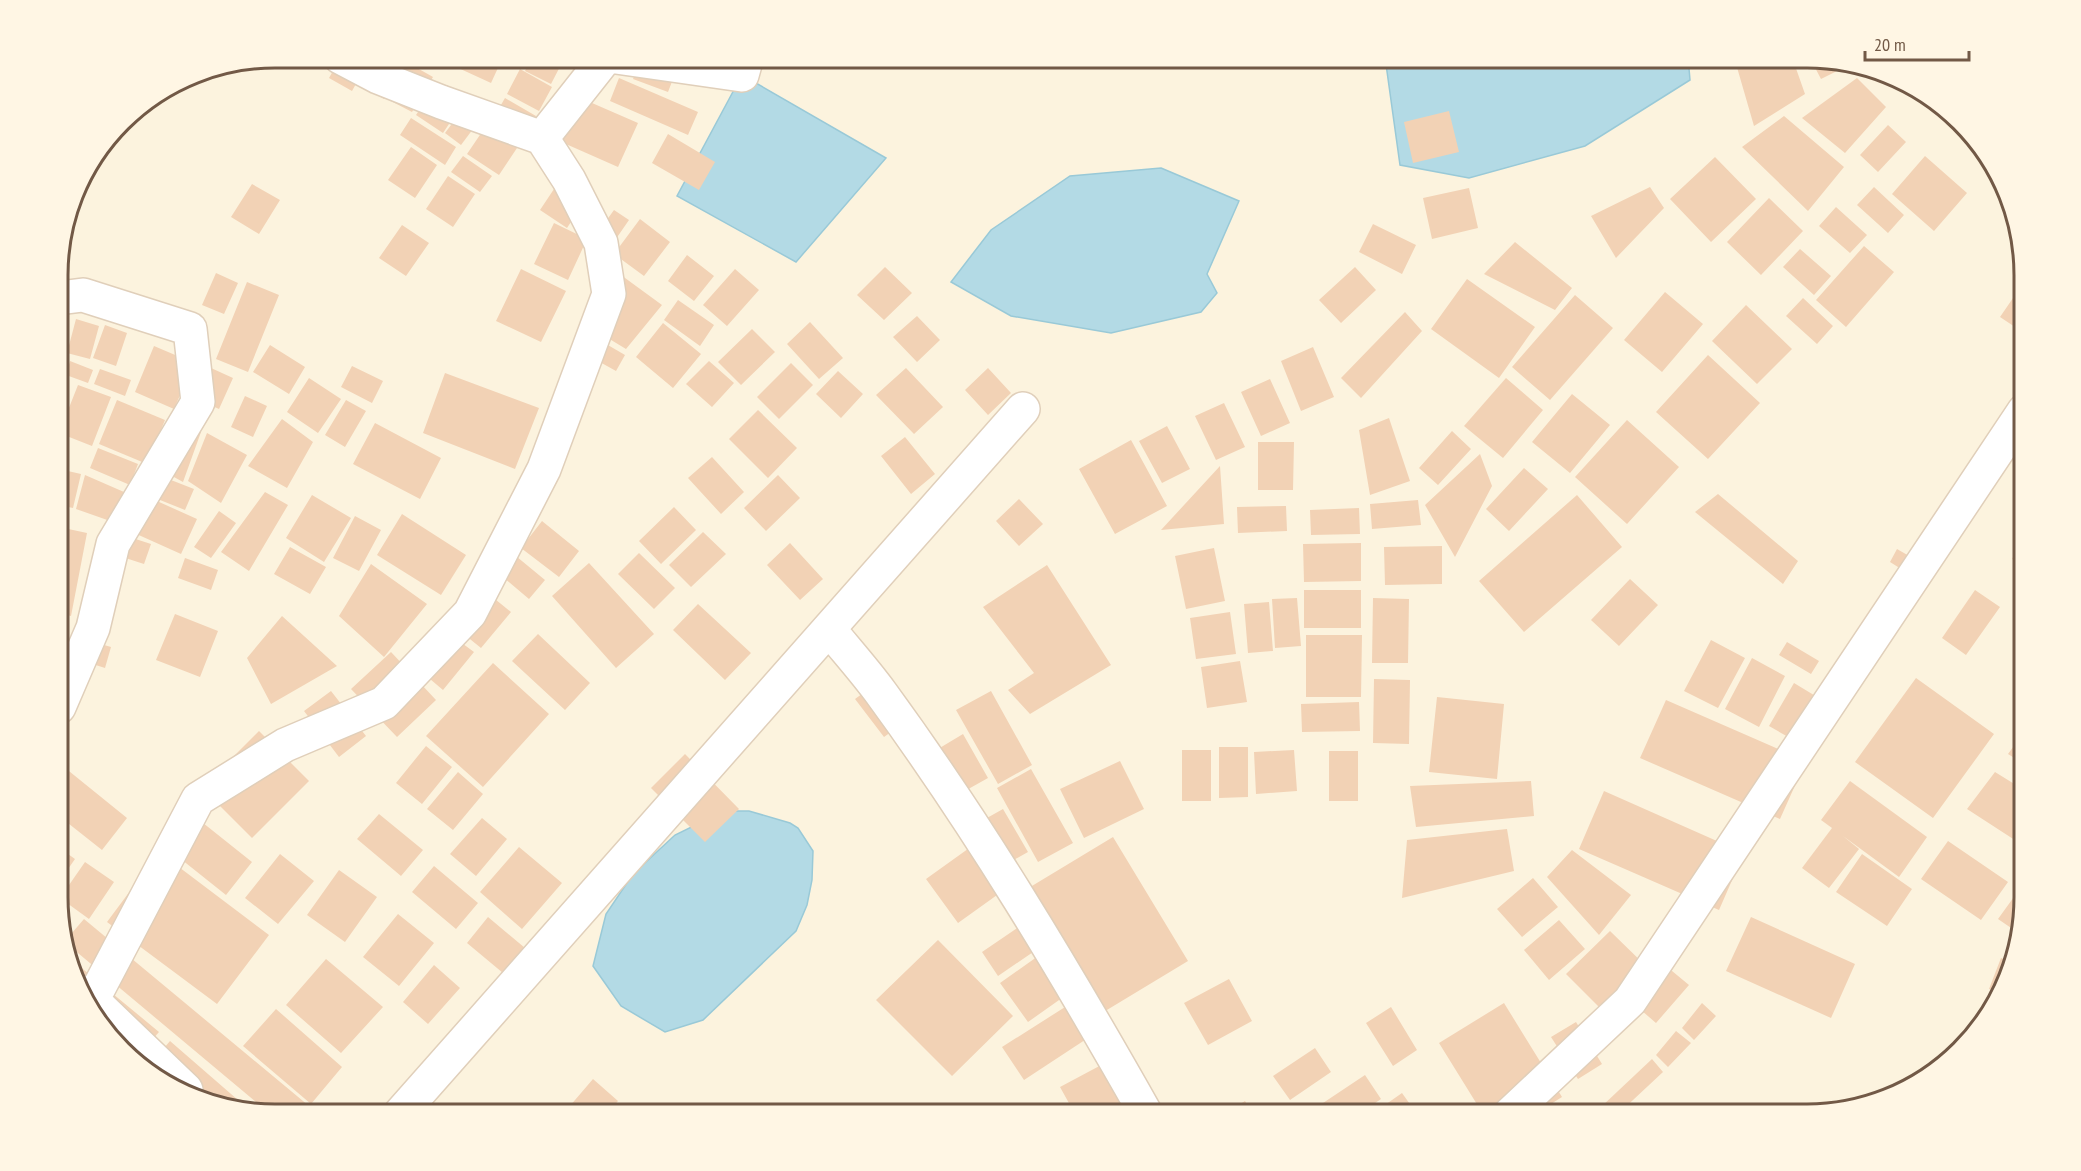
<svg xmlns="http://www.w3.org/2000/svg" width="2081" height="1171" font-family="'PT Sans Narrow',sans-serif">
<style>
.water{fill:#b3dae5;stroke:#99c9d7;stroke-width:1.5}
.building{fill:#f2d2b5}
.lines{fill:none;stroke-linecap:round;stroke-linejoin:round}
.minor-casing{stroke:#e0cfba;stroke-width:36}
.minor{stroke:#fff;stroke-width:33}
.rim{fill:none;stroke:#725946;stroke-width:3}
</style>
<rect width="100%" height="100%" fill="#fcf3de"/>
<path class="water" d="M1385,57H1688L1690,80L1585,146L1469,178L1400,165Z
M742,75L886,158L796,262L677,196Z
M1161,168L1239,201L1207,274L1217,293L1201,312L1111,333L1011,316L951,282L991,230L1070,176Z
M724,811H749L790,823L798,828L813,851L812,880L807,905L796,931L703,1020L665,1032L621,1006L593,966L606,914L633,874L675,835Z"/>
<path class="building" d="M341,57H371L352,91L329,78Z
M379,57H394L405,64L384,99L362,86Z
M458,57H503L491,83L454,66Z
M532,57H565L551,84L525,71Z
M642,57L678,66L668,92L633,79Z
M887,57V62L872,58V57Z
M1734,57H1792L1805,94L1754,126Z
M1810,58L1845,67L1821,79Z
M410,64L433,77L412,112L389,100Z
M520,69L552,87L539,111L507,94Z
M619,78L698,112L688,135L610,101Z
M1857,78L1886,107L1845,153L1802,118Z
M438,82L465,100L443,133L416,115Z
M569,93L638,123L618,167L550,137Z
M505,98L536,116L522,141L491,122Z
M466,105L482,117L461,145L445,133Z
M1449,111L1459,152L1413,163L1404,122Z
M1784,116L1844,167L1808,211L1742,147Z
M411,118L456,147L445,165L400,135Z
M488,123L519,145L499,175L467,154Z
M1888,125L1906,142L1878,172L1860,155Z
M668,134L715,162L699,190L652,163Z
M411,147L437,165L415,198L388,180Z
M463,156L492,176L480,192L451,172Z
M1925,156L1967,193L1934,231L1892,194Z
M1715,157L1756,199L1711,242L1670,199Z
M566,171L593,188L567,228L540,210Z
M448,176L475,194L453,227L426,209Z
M252,184L280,200L259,234L231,217Z
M1650,187L1664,208L1616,258L1591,216Z
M1874,187L1904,215L1888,233L1857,205Z
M1469,188L1478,228L1432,239L1423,198Z
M1769,198L1803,231L1761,275L1727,242Z
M1836,207L1867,235L1850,253L1819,226Z
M614,210L629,220L611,246L596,235Z
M640,219L670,242L644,276L614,254Z
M554,223L587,239L568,280L534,264Z
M1373,224L1416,245L1402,274L1359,252Z
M402,225L429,243L406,276L379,258Z
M1515,242L1572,288L1555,310L1484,274Z
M1864,246L1894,272L1846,327L1816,300Z
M1800,249L1831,276L1814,295L1783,267Z
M687,255L714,276L694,301L668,281Z
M610,267L662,305L626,349L588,326Z
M885,267L912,293L884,320L857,295Z
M1355,267L1376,290L1341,323L1319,300Z
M521,269L566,291L541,342L496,321Z
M735,269L759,290L727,326L703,305Z
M216,273L238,283L224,314L202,305Z
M1467,279L1535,327L1499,378L1431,329Z
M247,282L279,295L248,372L216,359Z
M2024,282V333L2000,317Z
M1665,292L1703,324L1662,372L1624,340Z
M1575,295L1613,328L1550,400L1512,367Z
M1803,298L1833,326L1817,344L1786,316Z
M678,300L714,325L700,346L664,320Z
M1746,305L1792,349L1757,384L1712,341Z
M1405,312L1422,331L1361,398L1341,378Z
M917,316L940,340L917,362L893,337Z
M76,319L99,326L90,359L67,353Z
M810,322L843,358L819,379L787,344Z
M663,323L701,354L673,388L636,357Z
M59,325L68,327L60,359H59Z
M105,325L127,333L116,366L93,358Z
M752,329L775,352L741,385L718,362Z
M589,334L625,355L616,371L580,351Z
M270,345L305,367L289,394L253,372Z
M154,346L194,363L174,409L135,392Z
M1313,347L1334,397L1301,411L1281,361Z
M1708,355L1760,403L1708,459L1656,412Z
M70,361L93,370L88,383L66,375Z
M709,361L734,383L712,407L686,384Z
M791,363L813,385L779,419L757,397Z
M352,366L383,381L372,403L341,387Z
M211,368L233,378L219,409L197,399Z
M906,368L943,407L914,434L876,395Z
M988,368L1011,393L988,415L965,390Z
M100,369L131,380L125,396L94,384Z
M838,371L863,394L841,418L816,394Z
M445,373L539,408L515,469L423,433Z
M309,378L341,399L318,433L287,412Z
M1506,378L1543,410L1503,458L1464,426Z
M1270,379L1290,423L1261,436L1241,392Z
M78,385L111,397L92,446L59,433Z
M1572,394L1610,425L1570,473L1532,442Z
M245,396L267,406L253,437L231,427Z
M117,400L165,420L147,464L99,444Z
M346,400L366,411L345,447L325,435Z
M1224,403L1245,447L1216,460L1195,416Z
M758,410L797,448L768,478L729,439Z
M1389,418L1410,481L1370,495L1359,430Z
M282,419L313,442L287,488L248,466Z
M175,420L201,432L183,482L154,466Z
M1627,420L1679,467L1627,524L1575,477Z
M375,423L441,458L420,499L353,464Z
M1167,426L1190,469L1162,483L1139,441Z
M1452,431L1471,449L1438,485L1419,468Z
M207,433L247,455L221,503L188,481Z
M905,437L935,474L911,494L881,456Z
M1131,440L1167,506L1115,534L1079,469Z
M1258,442H1294L1293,490H1258Z
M98,448L138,464L130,485L90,468Z
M1480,454L1492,486L1455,557L1425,505Z
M712,457L744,492L721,514L688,478Z
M1220,466L1224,524L1161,530Z
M1524,468L1548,489L1509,531L1486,509Z
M59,469L81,474L73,508L59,505Z
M153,473L194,489L185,510L145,494Z
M85,475L124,492L113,522L76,509Z
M778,475L800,498L766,531L744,508Z
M265,492L288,505L249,571L221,552Z
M1718,494L1798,561L1783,584L1695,512Z
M312,495L351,518L324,562L286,538Z
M1577,495L1622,547L1524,632L1479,581Z
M148,497L197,519L181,554L132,532Z
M1019,499L1043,524L1019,546L996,521Z
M1418,500L1421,525L1372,529L1370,504Z
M1286,506L1287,531L1238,533L1237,507Z
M674,507L696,530L661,564L639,541Z
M1359,508L1360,534L1311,535L1310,510Z
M219,511L236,523L211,558L194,547Z
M402,514L466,555L441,595L377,555Z
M355,516L381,530L359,571L333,558Z
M542,521L579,551L559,577L521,548Z
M59,527L87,533L71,616L59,613Z
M703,532L726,554L691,587L669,565Z
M117,533L151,544L144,564L110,553Z
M2024,537V565L2012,559Z
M790,543L823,579L800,600L767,565Z
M1361,543V581L1304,582L1303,544Z
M1442,546V584L1385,585L1384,547Z
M290,547L326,567L310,594L274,574Z
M505,547L545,580L529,599L490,566Z
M1214,548L1225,601L1186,609L1175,556Z
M1897,549L1930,568L1922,582L1890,562Z
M639,553L675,588L654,609L618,574Z
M185,558L218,570L211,590L178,578Z
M589,563L654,634L616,668L552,596Z
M371,564L427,604L384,657L339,616Z
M1047,565L1111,665L1030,714L1008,690L1034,673L983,607Z
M1630,579L1658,605L1619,646L1591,620Z
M1304,590H1361V628H1304Z
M1975,590L2000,607L1966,655L1942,638Z
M485,591L511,612L481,648L455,627Z
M1297,598L1301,646L1275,648L1272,599Z
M1373,598L1409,599L1408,663H1372Z
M1269,602L1273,651L1248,653L1244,604Z
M698,604L751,653L725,680L673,630Z
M1230,612L1236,654L1196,659L1190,618Z
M175,614L218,631L200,677L156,660Z
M282,616L337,666L271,704L247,658Z
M59,625L69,628L59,657Z
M447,632L474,652L443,690L417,668Z
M538,634L590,683L565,710L512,661Z
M1306,635H1362L1361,697H1306Z
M77,637L111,647L105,668L71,657Z
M1711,640L1745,658L1718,708L1684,691Z
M1787,642L1819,661L1811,674L1779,655Z
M391,652L436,700L397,737L351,689Z
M1752,658L1785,676L1759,727L1725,709Z
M1240,661L1247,702L1207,708L1201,667Z
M493,663L549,714L483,787L426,736Z
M1916,678L1994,734L1933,818L1855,762Z
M1374,679L1410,680L1409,744L1373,743Z
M881,680L909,719L884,737L855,699Z
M1794,683L1822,700L1797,742L1769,726Z
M331,691L366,736L339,757L304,711Z
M991,691L1032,765L998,784L956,710Z
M1437,697L1504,704L1497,779L1429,772Z
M1666,700L1806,761L1780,819L1640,758Z
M1359,702L1360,731L1302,732L1301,704Z
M259,731L309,781L252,838L202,788Z
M2024,732V764L2008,754Z
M963,734L988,778L963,792L938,749Z
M426,746L452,767L422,804L396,783Z
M1219,747H1248V797L1219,798Z
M1182,750H1211V801H1182Z
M1294,750L1297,791L1256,794L1254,752Z
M1329,751H1358V801H1329Z
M685,754L739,809L705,842L651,788Z
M1120,761L1144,809L1084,838L1060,789Z
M59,763L127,818L102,850L59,816Z
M1031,769L1073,843L1038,862L997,788Z
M458,772L483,794L453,830L427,809Z
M1995,772L2024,790V846L1967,809Z
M1531,781L1534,816L1416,827L1410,786Z
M1850,781L1927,837L1899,877L1843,836L1859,849L1829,888L1802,868L1832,828L1821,820Z
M1604,791L1744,853L1719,910L1579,849Z
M183,807L252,862L226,895L157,840Z
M1003,809L1028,852L1003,866L978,823Z
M379,814L423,850L401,876L357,839Z
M482,818L507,839L476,876L450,854Z
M1507,829L1514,871L1402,898L1407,840Z
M1113,837L1188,961L1092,1019L1017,895Z
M979,841L1011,885L958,923L926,879Z
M1948,841L2008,882L1981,920L1921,879Z
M519,847L562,883L522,929L480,892Z
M61,849L75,859L59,882V853Z
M1572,850L1631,895L1599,935L1547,877Z
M159,852L269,935L217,1004L107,922Z
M280,854L314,881L278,924L245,898Z
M1862,854L1912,889L1887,926L1836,892Z
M85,862L114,882L89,919L60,898Z
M434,866L478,903L456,929L412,892Z
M339,870L377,897L345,942L307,915Z
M1533,878L1558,907L1522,937L1497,909Z
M2024,883V910L2017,932L1998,919Z
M398,914L434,943L399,986L363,957Z
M488,917L525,948L503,973L467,943Z
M1751,917L1855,964L1831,1018L1726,971Z
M84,919L309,1106L303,1114L268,1112L66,943L65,941Z
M1559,920L1585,949L1549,980L1524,950Z
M1023,924L1039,948L998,976L982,952Z
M1610,931L1650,970L1606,1014L1566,974Z
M938,940L1013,1016L952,1076L876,1000Z
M1041,954L1069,993L1028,1022L1000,983Z
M2001,958L2008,961L1999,992L1989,989Z
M326,959L383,1007L341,1053L286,1005Z
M72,960L159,1032L144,1049L88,1003Z
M434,965L460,988L428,1024L403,1002Z
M1666,966L1689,985L1656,1023L1634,1004Z
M1229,979L1252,1021L1208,1045L1184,1003Z
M1073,1002L1094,1034L1024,1080L1002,1047Z
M1504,1003L1562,1097L1535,1114H1483L1439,1043Z
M1702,1003L1716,1016L1694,1040L1682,1028Z
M1391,1007L1417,1050L1393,1066L1366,1023Z
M276,1009L342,1067L311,1104L243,1046Z
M1576,1022L1602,1064L1578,1079L1551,1037Z
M1676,1031L1691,1043L1668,1067L1656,1055Z
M170,1041L246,1107L188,1091L153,1061Z
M1315,1048L1331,1072L1290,1100L1273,1076Z
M1652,1059L1663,1072L1618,1114H1609L1601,1107Z
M1105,1063L1128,1105L1113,1114H1075L1060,1087Z
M1365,1075L1381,1099L1359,1114H1331L1323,1103Z
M593,1079L618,1101L607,1114H563Z
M1402,1093L1417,1114H1372Z
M1245,1101L1253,1114H1224Z
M1308,1106L1313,1114H1297Z"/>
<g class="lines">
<g class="minor-casing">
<path id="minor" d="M616,57L742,75L747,57
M542,138L606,57
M59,298L83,295L190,329L198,402L113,544L93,628L59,707
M829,629C846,650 865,671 881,693C979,827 1064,969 1146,1114
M85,993L186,1090
M88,1003L93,999L198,799L285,745L384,703L470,613L544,469L609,294L601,243L569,180L542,138L441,102L378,77L340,57
M400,1114L1023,409
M1510,1114L1630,1001L2024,411"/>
</g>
<use href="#minor" class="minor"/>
</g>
<path d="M0 0H2081V1171H0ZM275 68H1807A207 207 0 0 1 2014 275V897A207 207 0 0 1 1807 1104H275A207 207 0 0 1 68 897V275A207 207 0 0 1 275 68Z" fill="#fff6e4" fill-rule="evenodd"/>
<path class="rim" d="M275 68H1807A207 207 0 0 1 2014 275V897A207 207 0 0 1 1807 1104H275A207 207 0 0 1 68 897V275A207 207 0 0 1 275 68Z"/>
<path d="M1865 51v9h104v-9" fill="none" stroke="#725946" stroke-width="3"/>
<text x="1874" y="51" font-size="18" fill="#725946" stroke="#fff6e4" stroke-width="4.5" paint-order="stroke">20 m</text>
</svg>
